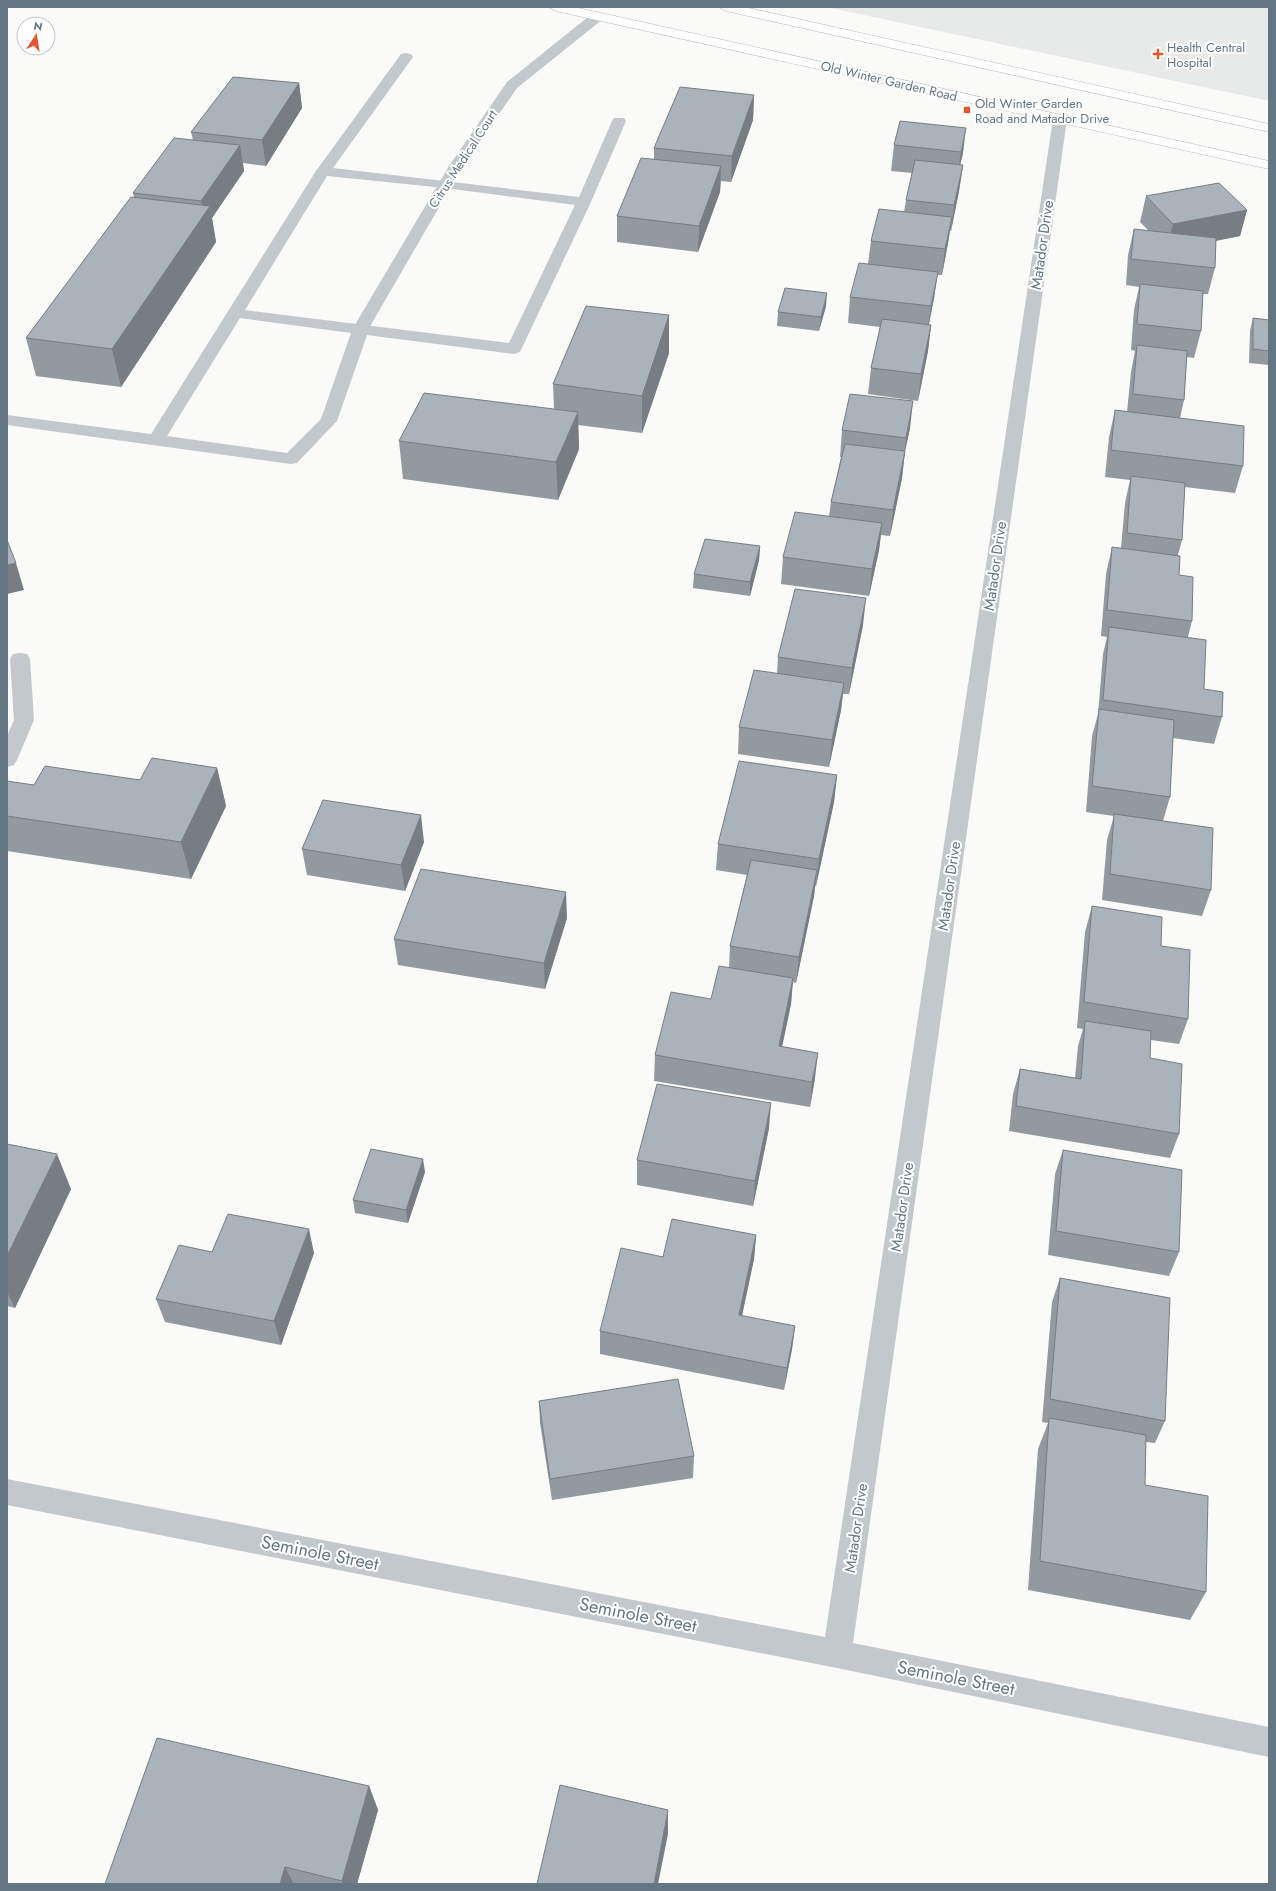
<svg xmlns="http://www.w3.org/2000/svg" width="1276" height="1891" font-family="Jost,sans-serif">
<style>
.built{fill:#e8e9e9}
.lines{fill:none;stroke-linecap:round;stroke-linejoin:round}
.secondary-casing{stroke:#b3babf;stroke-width:1}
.service{fill:#c3c8cc;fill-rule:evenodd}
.minor{fill:#c3c8cc;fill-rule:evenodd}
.secondary{fill:#fff;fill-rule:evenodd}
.wall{fill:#929a9f}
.shaded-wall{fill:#777d82}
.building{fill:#aab3b9;stroke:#777d82}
.poi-dot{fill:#e4572e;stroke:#fff;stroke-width:1.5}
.labels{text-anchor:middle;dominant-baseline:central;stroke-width:4;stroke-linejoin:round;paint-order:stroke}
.far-poi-label{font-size:13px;fill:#657683;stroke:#fff;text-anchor:start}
.far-street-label{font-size:13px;fill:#657683;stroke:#fff}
.street-label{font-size:15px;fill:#657683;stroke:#fff}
.near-street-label{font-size:18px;fill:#657683;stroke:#fff}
</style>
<rect width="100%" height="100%" fill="#fafaf8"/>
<path class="built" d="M826,7H1269V101Z"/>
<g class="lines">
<g class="secondary-casing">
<path id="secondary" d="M549,7H574L1269,161V169L556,11Z
M719,7H744L1269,124V132L726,11Z"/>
</g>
<path class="service" d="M406,53L411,54L413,57L333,168L579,197L612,121L614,118H624L626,121L591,202L520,352L514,354L367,335L337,421L297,463L291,464L7,425V415L151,434L316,171L401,54ZM327,176L445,188L575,205L509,343L245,310ZM240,318L351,333L321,419L287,453L167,436Z"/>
<path class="minor" d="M598,12L605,16L603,19L517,88L463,166L369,328L367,331L361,333L355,331L353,328L449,166L507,82L593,13Z
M1060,115L1065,116L1067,119L853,1643L1269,1727V1757L837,1668L7,1505V1479L825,1637L1053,119L1055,116Z
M20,653L27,654L30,659L34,720L17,760L14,765L7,767V736L14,720L10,659L13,654Z"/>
<use href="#secondary" class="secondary"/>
</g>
<path class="wall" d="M299,83L302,108L266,166L243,163L244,171L212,218L216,242L121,387L36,376L26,338L134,197L133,193L193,140L191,132Z
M754,95L753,120L731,182L721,181L720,192L698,252L617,242V216L654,159V148Z
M900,121L963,153L960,165H963L959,191L951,231H950L948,243L942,275H937L934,298L929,325H931L928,351L918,401L868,394L871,368L880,327L848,323L850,297L868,264L871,241L904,212L906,200L912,173L891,171L894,145Z
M1146,196L1247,210L1240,236L1216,241L1215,268L1208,294H1203L1201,331L1194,358L1187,357L1184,400L1180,418L1243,466L1235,493L1185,487L1182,540L1178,555L1179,575L1192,621L1188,637L1204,689L1222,717L1214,744L1173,738L1170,797L1163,821L1211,890L1202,916L1102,900L1107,840L1114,816L1086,812L1092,736L1098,714L1103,654L1107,637L1101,636L1106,574L1112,547L1121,548L1125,503L1130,480L1105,477L1109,437L1115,410L1127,412L1131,372L1135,351L1131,350L1134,310L1139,287L1126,285L1128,255L1134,229L1149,231L1140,222Z
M826,306L819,331L777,326L778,312Z
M669,315V353L642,433L578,425L579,449L558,500L403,479L399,441L554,409L553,384Z
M1253,318L1269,320V365L1249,363L1250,331Z
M910,428L905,451L902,478L890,536L881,535L879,550L869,596L781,584L783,557L829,516L831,502L841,457H840L842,430Z
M760,546L759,560L750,596L693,588L694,574Z
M863,625L849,694H843L841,710L829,767L738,754L739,727L777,674L778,657Z
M217,768L226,806L191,879L7,851V816L34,785L140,780Z
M837,775L834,802L816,886H815L814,896L796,983L793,982L791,1004L782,1046L815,1078L810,1107L654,1081L655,1055L711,999L729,968L730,946L747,875L716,870L718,844Z
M424,842L405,891L307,875L302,849Z
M1092,906L1161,946L1188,1019L1179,1044L1151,1040L1150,1058L1179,1134L1170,1158L1009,1131L1013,1094L1020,1069L1075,1078L1078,1046L1083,1029L1077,1028L1085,932Z
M567,918L545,989L398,965L394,939Z
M769,1128L753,1206L637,1185V1160Z
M7,1144L71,1189L15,1308L7,1306Z
M1063,1150L1179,1252L1169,1276L1048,1255L1055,1174Z
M425,1172L408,1223L355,1213L353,1200Z
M756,1235L754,1259L742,1316L795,1326L792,1349L784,1390L600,1354V1331L663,1257Z
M212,1252L314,1253L281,1345L165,1322L156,1299Z
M1060,1278L1165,1421L1155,1443L1146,1442L1145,1485L1206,1592L1190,1620L1028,1590L1038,1449L1048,1423L1042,1422L1052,1302Z
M539,1401L694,1456L693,1478L552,1500L540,1423Z
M369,1786L378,1810L357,1884H105Z"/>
<path class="shaded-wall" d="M299,83L302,108L266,166L262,140Z
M754,95L753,120L731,182L732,156Z
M966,128L963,153L957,178L961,152Z
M240,145L244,171L212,218L216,242L121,387L112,349L204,214L201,201Z
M963,165L959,191L951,231L954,205Z
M721,166L720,192L698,252L699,226Z
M1247,210L1240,236L1167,250L1173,224Z
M952,217L948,243L942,275L945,249Z
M938,272L934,298L927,332L931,306Z
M827,293L826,306L819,331L821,317Z
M669,315V353L642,433V396Z
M931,325L928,351L918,401L921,374Z
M913,401L910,428L905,451L902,478L890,536L893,510L903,462L906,438Z
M578,412L579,449L558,500L556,462Z
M882,523L879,550L869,596L872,569Z
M760,546L759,560L750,596V582Z
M16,563L24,590L7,594V565Z
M866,598L863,625L849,694L852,668Z
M844,683L841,710L829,767L832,740Z
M217,768L226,806L191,879L181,842Z
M837,775L834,802L816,886L819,859Z
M421,815L424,842L405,891L401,865Z
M817,870L814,896L796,983L799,957Z
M566,892L567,918L545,989L544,963Z
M793,978L791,1004L777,1071L779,1046Z
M818,1053L815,1078L810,1107L812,1082Z
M771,1103L769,1128L753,1206L755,1181Z
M57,1154L71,1189L15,1308L7,1292V1256Z
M423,1159L425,1172L408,1223L406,1210Z
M309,1229L314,1253L281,1345L274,1321Z
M756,1235L754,1259L737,1338L739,1315Z
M795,1326L792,1349L784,1390L787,1368Z
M369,1786L378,1810L357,1884H343L342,1881Z
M668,1810V1834L658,1884H654Z
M285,1867L294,1884H280Z"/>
<path class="building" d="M233,77L299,83L262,140L191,132Z
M680,87L754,95L732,156L654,148Z
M900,121L966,128L961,152L894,145Z
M174,138L240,145L201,201L133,193Z
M641,158L721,166L699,226L617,216Z
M915,160L963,165L954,205L906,200Z
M1219,183L1247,210L1173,224L1146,196Z
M131,197L210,206L112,349L26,338Z
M879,209L952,217L945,249L871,241Z
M1134,229L1216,238L1215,268L1131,259Z
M859,263L938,272L931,306L850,297Z
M1140,284L1203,291L1201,331L1137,324Z
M785,288L827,293L821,317L778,312Z
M586,306L669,315L642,396L553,384Z
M1253,318L1269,320V351L1253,349Z
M882,319L931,325L921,374L871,368Z
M1137,345L1187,351L1184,400L1133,394Z
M424,393L578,412L556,462L399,441Z
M850,394L913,401L906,438L842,430Z
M1115,410L1244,426L1243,466L1111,450Z
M845,444L905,451L893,510L831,502Z
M1131,476L1185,483L1182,540L1127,533Z
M795,512L882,523L872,569L783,557Z
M705,539L760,546L750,582L694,574Z
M7,540L16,563L7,565Z
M1112,547L1180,556L1179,575L1193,577L1192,621L1107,610Z
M795,589L866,598L852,668L778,657Z
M1109,627L1206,640L1204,689L1223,692L1222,717L1103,700Z
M754,670L844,683L832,740L739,727Z
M1099,709L1174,720L1170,797L1092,786Z
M152,758L217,768L181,842L7,816V781L34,785L45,766L140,780Z
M739,761L837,775L819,859L718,844Z
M323,800L421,815L401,865L302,849Z
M1114,814L1213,828L1211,890L1110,874Z
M751,860L817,870L799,957L730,946Z
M421,869L566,892L544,963L394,939Z
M1092,906L1162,917L1161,946L1190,950L1188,1019L1084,1002Z
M719,966L793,978L779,1046L818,1053L812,1082L655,1055L671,992L711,999Z
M1085,1021L1151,1031L1150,1058L1182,1064L1179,1134L1016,1106L1020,1069L1081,1079Z
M657,1084L771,1103L755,1181L637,1160Z
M7,1144L57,1154L7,1256Z
M371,1149L423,1159L406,1210L353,1200Z
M1063,1150L1182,1170L1179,1252L1056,1231Z
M228,1214L309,1229L274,1321L156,1299L179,1245L212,1252Z
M672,1219L756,1235L739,1315L795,1326L787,1368L600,1331L621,1248L663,1257Z
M1060,1278L1170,1298L1165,1421L1050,1399Z
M678,1379L694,1456L550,1479L539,1401Z
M1049,1418L1146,1435L1145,1485L1208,1496L1206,1592L1040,1561Z
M157,1738L369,1786L342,1881L285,1867L280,1884H105Z
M560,1785L668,1810L654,1884H537Z"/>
<g class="poi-dot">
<path d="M1156 48h4v4h4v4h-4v4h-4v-4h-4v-4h4z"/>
<rect x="963" y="106" width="8" height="8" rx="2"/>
</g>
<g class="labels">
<g class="far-poi-label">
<text x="1167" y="47">Health Central<tspan x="1167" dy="15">Hospital</tspan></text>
<text x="975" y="103">Old Winter Garden<tspan x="975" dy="15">Road and Matador Drive</tspan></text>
</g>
<g class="far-street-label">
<text transform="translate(889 81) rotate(13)">Old Winter Garden Road</text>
<text transform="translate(463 159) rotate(-57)">Citrus Medical Court</text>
</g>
<g class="street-label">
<text transform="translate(1042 245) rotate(-82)">Matador Drive</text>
<text transform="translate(995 566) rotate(-82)">Matador Drive</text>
<text transform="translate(949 886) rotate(-82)">Matador Drive</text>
<text transform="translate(902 1207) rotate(-82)">Matador Drive</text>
<text transform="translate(856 1528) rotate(-82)">Matador Drive</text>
</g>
<g class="near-street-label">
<text transform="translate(320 1553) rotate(11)">Seminole Street</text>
<text transform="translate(638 1615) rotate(11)">Seminole Street</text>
<text transform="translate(956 1678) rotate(11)">Seminole Street</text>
</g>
</g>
<rect width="1276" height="1891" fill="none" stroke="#657683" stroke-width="16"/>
<g transform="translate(36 36) rotate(12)"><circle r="19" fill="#ffffff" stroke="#c1c8cd"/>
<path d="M0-3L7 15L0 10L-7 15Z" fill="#e4572e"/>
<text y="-6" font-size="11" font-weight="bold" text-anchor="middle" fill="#657683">N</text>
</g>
</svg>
